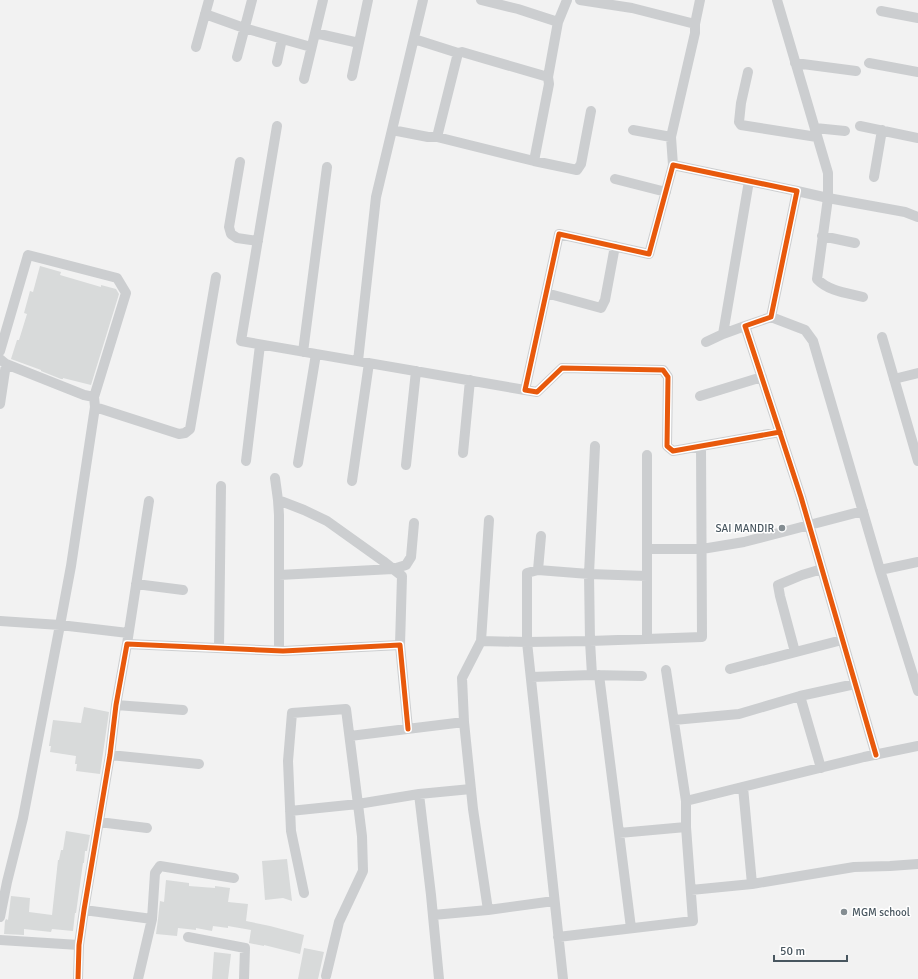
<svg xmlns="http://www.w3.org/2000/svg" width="918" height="979" font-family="Signika,sans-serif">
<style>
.building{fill:#d8dada}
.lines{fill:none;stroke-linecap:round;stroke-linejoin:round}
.minor{stroke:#ccced0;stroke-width:10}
.cycleway-casing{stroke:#fff;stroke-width:8}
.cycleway{stroke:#e8590c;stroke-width:5}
.poi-dot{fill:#848d92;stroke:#fff;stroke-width:1.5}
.labels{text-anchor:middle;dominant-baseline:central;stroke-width:3;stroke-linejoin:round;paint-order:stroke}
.poi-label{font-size:11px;fill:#48565f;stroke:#fff;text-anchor:end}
</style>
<rect width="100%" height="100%" fill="#f2f2f2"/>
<path class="building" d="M40,266L61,272L60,275L101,287V285L116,289L119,294L91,385L63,378V379H61L41,371V370L11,359L17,340H19L27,314L24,313L30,291L33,292Z
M84,707L109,712L100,774L76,771L77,764H75L76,756L50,752L51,746H49L53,720L81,723Z
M66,831L90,835L87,851H85L84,863H83L76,913H75L73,931L52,929L51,932L24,929V935L4,934L5,921L6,919L8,920L11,896L30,898L29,912L52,915L58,860H59L61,850H63Z
M287,859L292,901L283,898L265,900L262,861Z
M166,880L189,883V886L215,888V886L230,888L228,902L248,904L246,921L270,926L304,935L300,954L264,945V946L249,943L251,930L228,926V928L213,926L212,931L196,928V930L178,928L177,936L156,934L158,919L160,901L164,902Z
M304,948L324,952L318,979H298Z
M214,952L231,954L228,979H212Z"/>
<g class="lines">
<path class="minor" d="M481,0L518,9L558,22
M580,0L632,8L695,24
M777,0L828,173V198L797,191
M881,11L918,18
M205,14L244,28L311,47
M315,33L359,43
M414,39L458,53L462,52L548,77
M196,47L209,0
M237,57L252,0
M277,62L282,39
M795,63L856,71
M869,63L918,72
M748,72L741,103L739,122L741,125L817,137
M352,76L368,0
M304,79L323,0
M277,126L241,341L525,390
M860,126L918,138
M815,128L845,131
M392,130L428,137H437L534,161L577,170L581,164L591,111
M633,130L671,137
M437,137L458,53
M534,161L549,84L548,77L558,22L567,0
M240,162L229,227L231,234L237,238L258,241
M673,165L671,137L695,33V24L700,0
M874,177L882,130
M615,179L666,192
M822,236L855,243
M546,293L601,308L605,300L615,246
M863,297C847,293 828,291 817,279L828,198L905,212L918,217
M771,317L805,330L813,341L880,570L918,562
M745,326L723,334L749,181
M882,337L918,461
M706,342L723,334
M0,351L28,255L117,278L126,293L94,397
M303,352L327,167
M0,359L6,364L84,395L94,397L95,407L71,566L60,625L23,818L7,882L0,917
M358,361L376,197L423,0
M894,379L918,373
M700,396L762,377
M0,404L6,364
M95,407L179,434L185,433L190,429L216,277
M780,432L673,451L667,446L668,377L663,370L562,368L537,392L525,390L559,234L649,254L673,165L797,191L771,317L745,326L801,497L876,755
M595,446L589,574L590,641L527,642V573L538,570L589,574L647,576
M463,453L470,380
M246,461L260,345
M298,463L316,354
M406,465L416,371
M275,478L278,500
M352,481L369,363
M489,520L481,641L527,642L563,979
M647,549H702L744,542L863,511
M538,570L541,536
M880,570L918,691
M279,575L393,569L406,565L411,557L414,523
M136,584L183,590
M0,621L60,625L128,633
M647,639V455
M481,641L462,678L464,722L473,809L488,910L554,901
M127,644L149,501
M219,648L221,486
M279,651V515L278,500L304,510L327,521L383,561L402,576L400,645
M795,652L780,596L778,585L802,575L822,569
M730,669L842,640
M599,675L631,928
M642,676L592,675L590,641L702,637L701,446
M531,677L592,675
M800,696L855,684
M116,705L183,710
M674,720L739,714L800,696L821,768
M350,736L464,722
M110,755L199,764
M743,787L752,884
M419,794L471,789
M686,801L864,757L918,746
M290,811L358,804L419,794L431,895L439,979
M99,822L147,828
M619,833L686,827
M691,890L752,884L854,867L890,866L918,864
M304,893L291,831L288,761L292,713L346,709L362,836L363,871L339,922L326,976
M84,910L152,919L138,979
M433,915L488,910
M152,919L155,873L160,866L234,878
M188,937L245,948L244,979
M558,937L693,921L686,827V801L666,670
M0,940L79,945
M78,979L79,945L84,910L110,755L116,705L127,644L283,651L400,645L408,729"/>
<g class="cycleway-casing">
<path id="cycleway" d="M780,432L673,451L667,446L668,377L663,370L562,368L537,392L525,390L559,234L649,254L673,165L797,191L771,317L745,326L801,497L876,755
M78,979L79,945L84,910L110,755L116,705L127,644L283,651L400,645L408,729"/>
</g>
<use href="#cycleway" class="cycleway"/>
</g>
<g class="poi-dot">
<circle cx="782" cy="528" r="4"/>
<circle cx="844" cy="912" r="4"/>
</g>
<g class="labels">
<g class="poi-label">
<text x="774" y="528">SAI MANDIR</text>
<text x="852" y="912" text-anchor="start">MGM school</text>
</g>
</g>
<path d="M774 955v6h73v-6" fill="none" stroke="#48565f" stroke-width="2"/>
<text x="780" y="955" font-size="12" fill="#48565f" stroke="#ffffff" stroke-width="3" paint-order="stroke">50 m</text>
</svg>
